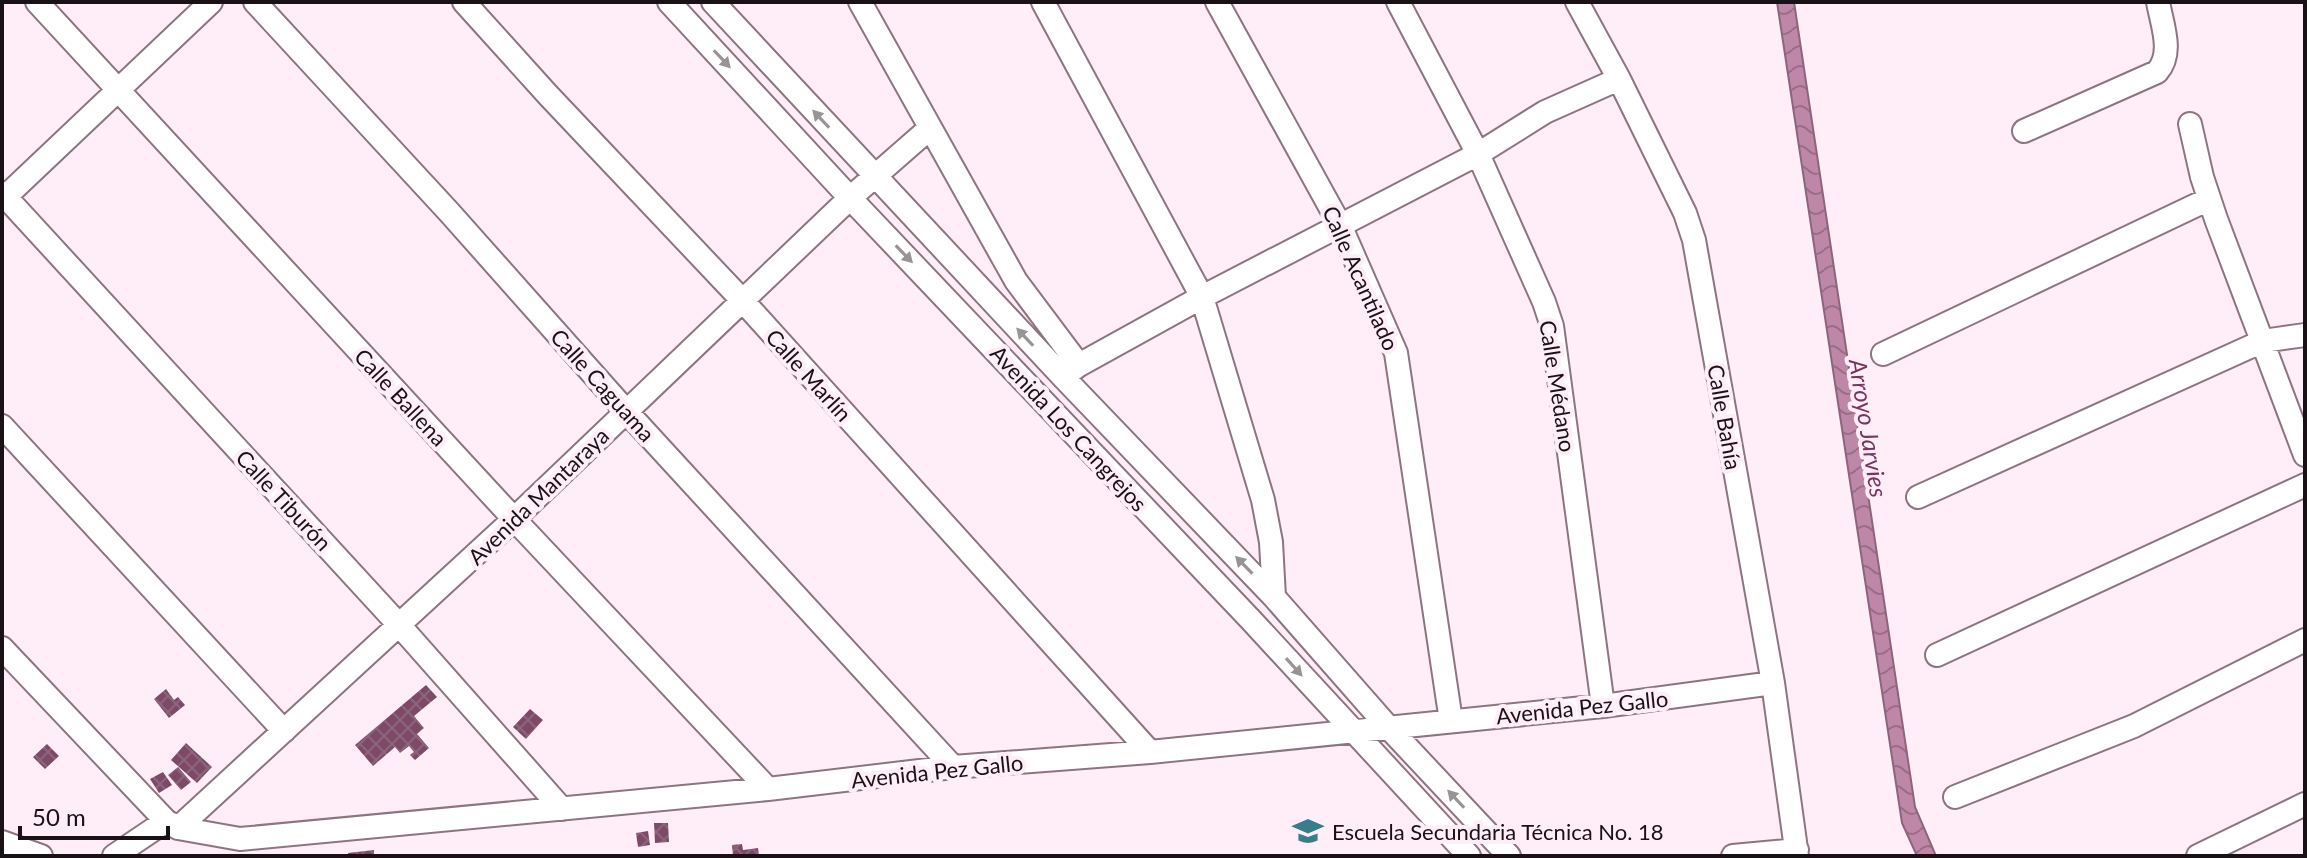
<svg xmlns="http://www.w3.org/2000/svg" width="2307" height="858" font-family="Lato,sans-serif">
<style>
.water{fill:url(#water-waves);stroke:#8e647c;stroke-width:2}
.building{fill:url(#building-cross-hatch)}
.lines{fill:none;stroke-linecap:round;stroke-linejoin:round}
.minor-casing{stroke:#8d7481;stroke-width:26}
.minor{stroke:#fff;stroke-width:22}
.oneway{fill:#989496}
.labels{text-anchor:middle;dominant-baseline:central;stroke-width:8;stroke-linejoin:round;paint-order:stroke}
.street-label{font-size:22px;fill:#1a1116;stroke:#ffeef7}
.poi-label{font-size:22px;fill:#1a1116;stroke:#ffeef7;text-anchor:start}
.water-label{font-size:24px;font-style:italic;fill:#78335e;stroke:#ffeef7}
</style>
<defs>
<pattern id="water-waves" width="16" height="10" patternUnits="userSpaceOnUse" patternTransform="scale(2)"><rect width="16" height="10" fill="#bf87a7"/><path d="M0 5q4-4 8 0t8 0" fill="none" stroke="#9a6d87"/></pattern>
<pattern id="building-cross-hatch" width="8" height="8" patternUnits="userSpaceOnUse" patternTransform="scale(2)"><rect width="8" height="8" fill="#7d4967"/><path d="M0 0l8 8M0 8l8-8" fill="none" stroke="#8c657c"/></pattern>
</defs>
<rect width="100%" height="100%" fill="#ffeef7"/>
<path class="water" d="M1777,2H1794L1915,807L1936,856H1917L1902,823Z"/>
<path class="building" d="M426,685L437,697L414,716L424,728L417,734L429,748L415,760L410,755L414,752L409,746L400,753L395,747L373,766L355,745Z
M166,689L174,700L178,697L185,705L169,718L154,699Z
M530,709L543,720L526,739L513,727Z
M186,743L212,767L197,783L171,760Z
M47,744L59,756L45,769L33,757Z
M178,767L191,782L181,790L168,775Z
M163,772L172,785L159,793L150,779Z
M654,823H668L669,842L655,843Z
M648,831L650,845L638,847L636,833Z
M742,844L743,850L758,848L759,856H733L732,845Z
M374,850V856H348V853Z"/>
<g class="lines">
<g class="minor-casing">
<path id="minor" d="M37,2L514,519L768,789
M255,2L449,212L626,411L953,767
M464,2L548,95L742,300L1150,752
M669,2L850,198L1251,620L1469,856
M713,2L1063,377L1274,597L1389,728L1509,856
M860,2L1016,281L1079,365
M1043,2L1202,297L1263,500L1271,542L1274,597
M1217,2L1340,225L1396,353L1451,721
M1398,2L1478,154L1544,302L1552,326L1603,706
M1577,2L1619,79L1685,213L1694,240L1773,683L1797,856
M2190,124L2202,177L2216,219L2305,455
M2024,131L2157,72C2174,53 2162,25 2158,2
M2,193L400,626L562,809
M2,200L211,2
M1883,354L2209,199
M1063,377L1079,365L1202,297L1478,154L1545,112L1619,79
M2,426L284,731
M1918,497L2263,341L2305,335
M2,648L166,821
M1937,655L2305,485
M1955,797L2134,726L2305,640
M178,828L514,519L850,198L930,128
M2,842L41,856
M114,856L166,821L178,828L240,839L768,789L953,767L1150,752L1603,706L1773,683
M1733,856L1797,850
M2198,856L2305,804"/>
</g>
<use href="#minor" class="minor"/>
</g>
<defs><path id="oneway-solid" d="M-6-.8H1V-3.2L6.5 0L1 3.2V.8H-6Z" transform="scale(2)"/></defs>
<g class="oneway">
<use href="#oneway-solid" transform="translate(722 59) rotate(47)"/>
<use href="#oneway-solid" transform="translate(821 119) rotate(-133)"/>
<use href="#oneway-solid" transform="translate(904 254) rotate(46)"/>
<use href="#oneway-solid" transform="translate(1025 337) rotate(-133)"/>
<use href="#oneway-solid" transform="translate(1244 565) rotate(-134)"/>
<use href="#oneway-solid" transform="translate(1294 667) rotate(48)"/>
<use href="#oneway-solid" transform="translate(1456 799) rotate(-133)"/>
</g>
<defs>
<g id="school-bare" transform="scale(2.4)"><path d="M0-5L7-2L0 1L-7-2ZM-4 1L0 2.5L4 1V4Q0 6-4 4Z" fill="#387d8a" stroke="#ffeef7" stroke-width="2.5" paint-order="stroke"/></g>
</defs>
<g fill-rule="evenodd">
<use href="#school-bare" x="1308" y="831"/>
</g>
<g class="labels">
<g class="street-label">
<text transform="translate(1361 278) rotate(66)">Calle Acantilado</text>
<text transform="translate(809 375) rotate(48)">Calle Marlín</text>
<text transform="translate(603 385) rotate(48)">Calle Caguama</text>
<text transform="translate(1558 386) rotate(81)">Calle Médano</text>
<text transform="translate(401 397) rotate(47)">Calle Ballena</text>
<text transform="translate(1725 417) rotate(80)">Calle Bahía</text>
<text transform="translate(1069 428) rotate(47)">Avenida Los Cangrejos</text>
<text transform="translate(538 496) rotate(-44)">Avenida Mantaraya</text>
<text transform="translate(284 500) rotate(47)">Calle Tiburón</text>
<text transform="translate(1582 707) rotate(-6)">Avenida Pez Gallo</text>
<text transform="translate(937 771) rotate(-6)">Avenida Pez Gallo</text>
</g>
<g class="poi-label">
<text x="1332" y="831">Escuela Secundaria Técnica No. 18</text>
</g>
<g class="water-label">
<text transform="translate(1869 428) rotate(81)">Arroyo Jarvies</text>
</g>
</g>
<rect width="2307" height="858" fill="none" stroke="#1a1116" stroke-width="8"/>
<path d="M20 826v12h148v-12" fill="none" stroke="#1a1116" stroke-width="4"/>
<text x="32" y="826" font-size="24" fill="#1a1116" stroke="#ffeef7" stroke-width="6" paint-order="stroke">50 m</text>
</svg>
